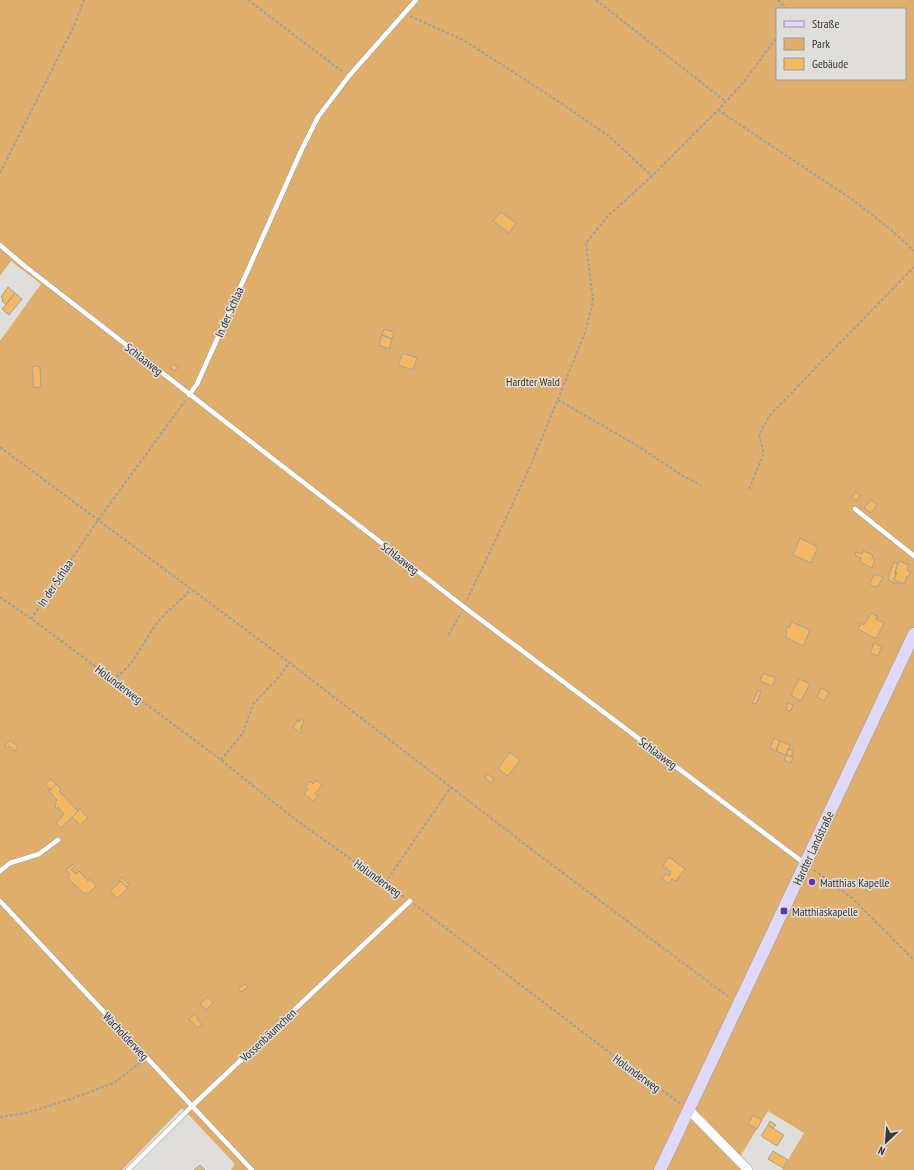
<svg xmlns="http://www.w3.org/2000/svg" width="914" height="1170" font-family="'PT Sans Narrow',sans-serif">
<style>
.green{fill:#dfae6d;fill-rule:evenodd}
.building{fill:#f5b862;stroke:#a4a29f}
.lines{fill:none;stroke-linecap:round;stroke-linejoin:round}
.service-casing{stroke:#a19e9b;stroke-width:5.5}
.minor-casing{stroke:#a19e9b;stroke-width:10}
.secondary-casing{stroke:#a19e9b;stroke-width:13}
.path{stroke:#a19f9c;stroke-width:2;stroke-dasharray:3 2;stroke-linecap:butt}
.service{stroke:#fff;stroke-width:4.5}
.minor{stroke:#fff;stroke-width:9}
.secondary{stroke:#dfd8f8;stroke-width:12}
.poi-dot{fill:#5b37af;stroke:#e0deda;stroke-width:1.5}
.labels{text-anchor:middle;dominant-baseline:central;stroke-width:3;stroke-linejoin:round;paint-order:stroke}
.street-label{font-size:12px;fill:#393837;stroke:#e0deda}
.park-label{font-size:12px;fill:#4d3510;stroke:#e0deda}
.poi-label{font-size:12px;fill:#393837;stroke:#e0deda;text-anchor:start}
</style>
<rect width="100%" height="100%" fill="#e0deda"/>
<path class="green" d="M0,0H914V1170H782L804,1133L768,1111L740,1157L753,1170H231L235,1164L182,1108L122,1170H0V341L41,284L11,261L0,276ZM777,9H905V79H777Z"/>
<path class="building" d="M501,212L516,223L509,233L493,221Z
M8,287L15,293L6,305L2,301L3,299L1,297Z
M15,293L22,299L9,315L2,309Z
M384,329L394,332L392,339L382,335Z
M382,335L392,339L389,349L379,345Z
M403,353L417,358L413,370L398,365Z
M173,364L178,367L175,371L170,368Z
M36,366H39L40,367L41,387L34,388L32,367Z
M856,492L860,496L856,501L852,497Z
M871,500L877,505L871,513L864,508Z
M800,538L818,547L811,563L793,555Z
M863,551L873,555L872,558L875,559L872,568L860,562L861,558L855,555L856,552L862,554Z
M899,561L909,565L907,570L911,572L908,577H906L905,584L894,580L896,575L895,574V573H897L895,572Z
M894,562L898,564L895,572L897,573H895V574L896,575L894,580L898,582L897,584L888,580L889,577H888Z
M875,574L883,577L878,586L873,587L870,583Z
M871,613L877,616L876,619L884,623L876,639L858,629L861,623L864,625Z
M792,622L810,630L803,646L785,637L787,632L785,631L787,627L789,628Z
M874,643L882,647L878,656L870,653Z
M763,673L776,678L772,686L760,681Z
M799,679L810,684L801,701L791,695Z
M821,688L829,692L824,701L817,697Z
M758,691L761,692L756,704L752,703Z
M788,703L793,705L791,711L786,710Z
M301,719L304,721L300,729L303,731L301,733L293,727L298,720L299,722Z
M774,738L780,741L776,751L770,748Z
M10,740L18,747L15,751L9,746L7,748L5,746Z
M780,741L790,745L786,755L776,751Z
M788,749L793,751L791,757L786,755Z
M510,752L520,760L508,776L498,769Z
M786,755L793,757L791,763L784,760Z
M487,774L494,779L491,783L485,778Z
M51,779L56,784L50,790L45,784Z
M316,780L322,785L315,794L318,796L313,801L304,794L308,789L305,787L310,781L313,784Z
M56,784L61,789L59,791L78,811L61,828L56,823L64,814L58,807L56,809L55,806L56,805L54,803L57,800L49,791Z
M80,809L88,818L80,825L72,817Z
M669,857L685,869L676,881L672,879L669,884L662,879L666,874L669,876L671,872L663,866Z
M73,864L75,866L71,870L76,874L79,871L88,881L90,879L96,886L88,894L86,892L84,894L68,878L70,875L66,870Z
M122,877L129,885L126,887L121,881L120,882L119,881Z
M121,881L128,889L117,898L110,891Z
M245,984L248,987L241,992L238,989Z
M208,997L213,1003L206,1010L200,1004Z
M195,1014L198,1018L197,1019L202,1025L197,1028L189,1019Z
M753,1115L762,1120L757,1129L748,1124Z
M770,1121L776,1125L773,1128L768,1125Z
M768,1125L784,1135L777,1146L761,1136Z
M773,1151L788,1160L783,1168L768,1159Z
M200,1165L205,1170H194Z"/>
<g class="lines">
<g class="service-casing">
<path id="service" d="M0,245L22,264L464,607L804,863
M189,395L197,384L302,149L318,117L349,76L416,0
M855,509L914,556
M0,871L10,863L39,854L58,840
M0,901L252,1170
M128,1170L192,1106L410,901"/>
</g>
<g class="minor-casing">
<path id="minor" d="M689,1110L748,1170"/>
</g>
<g class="secondary-casing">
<path id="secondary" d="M660,1170L914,634"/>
</g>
<path class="path" d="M248,0L343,72
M596,0L725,101
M778,0L785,7V9
M410,16L465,41L561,103L610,137L652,176
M718,110L853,200L889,228L914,251
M0,173L73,28L84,0
M558,400L638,446L683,476L701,485
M0,447L273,650L535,852L730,998
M749,489L764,453L759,435L769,416L914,267
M0,597L44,628L221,760L292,817L404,897
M467,600L530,467L585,333L593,300L586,243L607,217L652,176L718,110L743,83L777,37
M31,619L98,520L185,401
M448,635L461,613
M112,679C135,668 145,636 162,617C172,607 182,600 191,589
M221,760L243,733L253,704L280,676L289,663
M814,870L852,898L914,960
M385,883L451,787
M414,904L634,1071L680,1103
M0,1117L26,1113L68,1100L103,1087L114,1083L142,1061"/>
<use href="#service" class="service"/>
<use href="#minor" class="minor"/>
<use href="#secondary" class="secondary"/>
</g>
<g class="poi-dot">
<circle cx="812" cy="882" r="4"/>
<rect x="780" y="907" width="8" height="8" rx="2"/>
</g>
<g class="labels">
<g class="street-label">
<text transform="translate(229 312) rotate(-66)">In der Schlaa</text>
<text transform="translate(144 359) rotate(38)">Schlaaweg</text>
<text transform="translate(400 558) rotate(38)">Schlaaweg</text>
<text transform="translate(55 583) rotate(-56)">In der Schlaa</text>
<text transform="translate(119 684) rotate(37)">Holunderweg</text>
<text transform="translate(658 753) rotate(37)">Schlaaweg</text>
<text transform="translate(813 848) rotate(-65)">Hardter Landstraße</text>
<text transform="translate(378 878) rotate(36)">Holunderweg</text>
<text transform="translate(268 1035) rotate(-43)">Vossenbäumchen</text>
<text transform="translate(126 1036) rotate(47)">Wacholderweg</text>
<text transform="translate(637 1073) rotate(36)">Holunderweg</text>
</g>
<g class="park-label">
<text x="533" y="381">Hardter Wald</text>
</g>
<g class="poi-label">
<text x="820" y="882">Matthias Kapelle</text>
<text x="792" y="911">Matthiaskapelle</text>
</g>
</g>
<rect x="776" y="8" width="130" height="72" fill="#e0deda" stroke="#9d9c99"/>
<rect x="784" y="21" width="20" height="6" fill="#dfd8f8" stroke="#9d9c99"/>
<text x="812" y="28" font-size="12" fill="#393837">Straße</text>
<rect x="784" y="38" width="20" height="12" fill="#dfae6d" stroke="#9d9c99"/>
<text x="812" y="48" font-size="12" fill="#393837">Park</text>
<rect x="784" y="58" width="20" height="12" fill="#f5b862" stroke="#9d9c99"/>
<text x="812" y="68" font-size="12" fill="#393837">Gebäude</text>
<g transform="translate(886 1142) rotate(206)" stroke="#e0deda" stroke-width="3" paint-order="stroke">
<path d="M0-3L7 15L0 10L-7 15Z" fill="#393837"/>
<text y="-6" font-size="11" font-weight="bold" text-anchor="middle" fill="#393837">N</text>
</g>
</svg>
